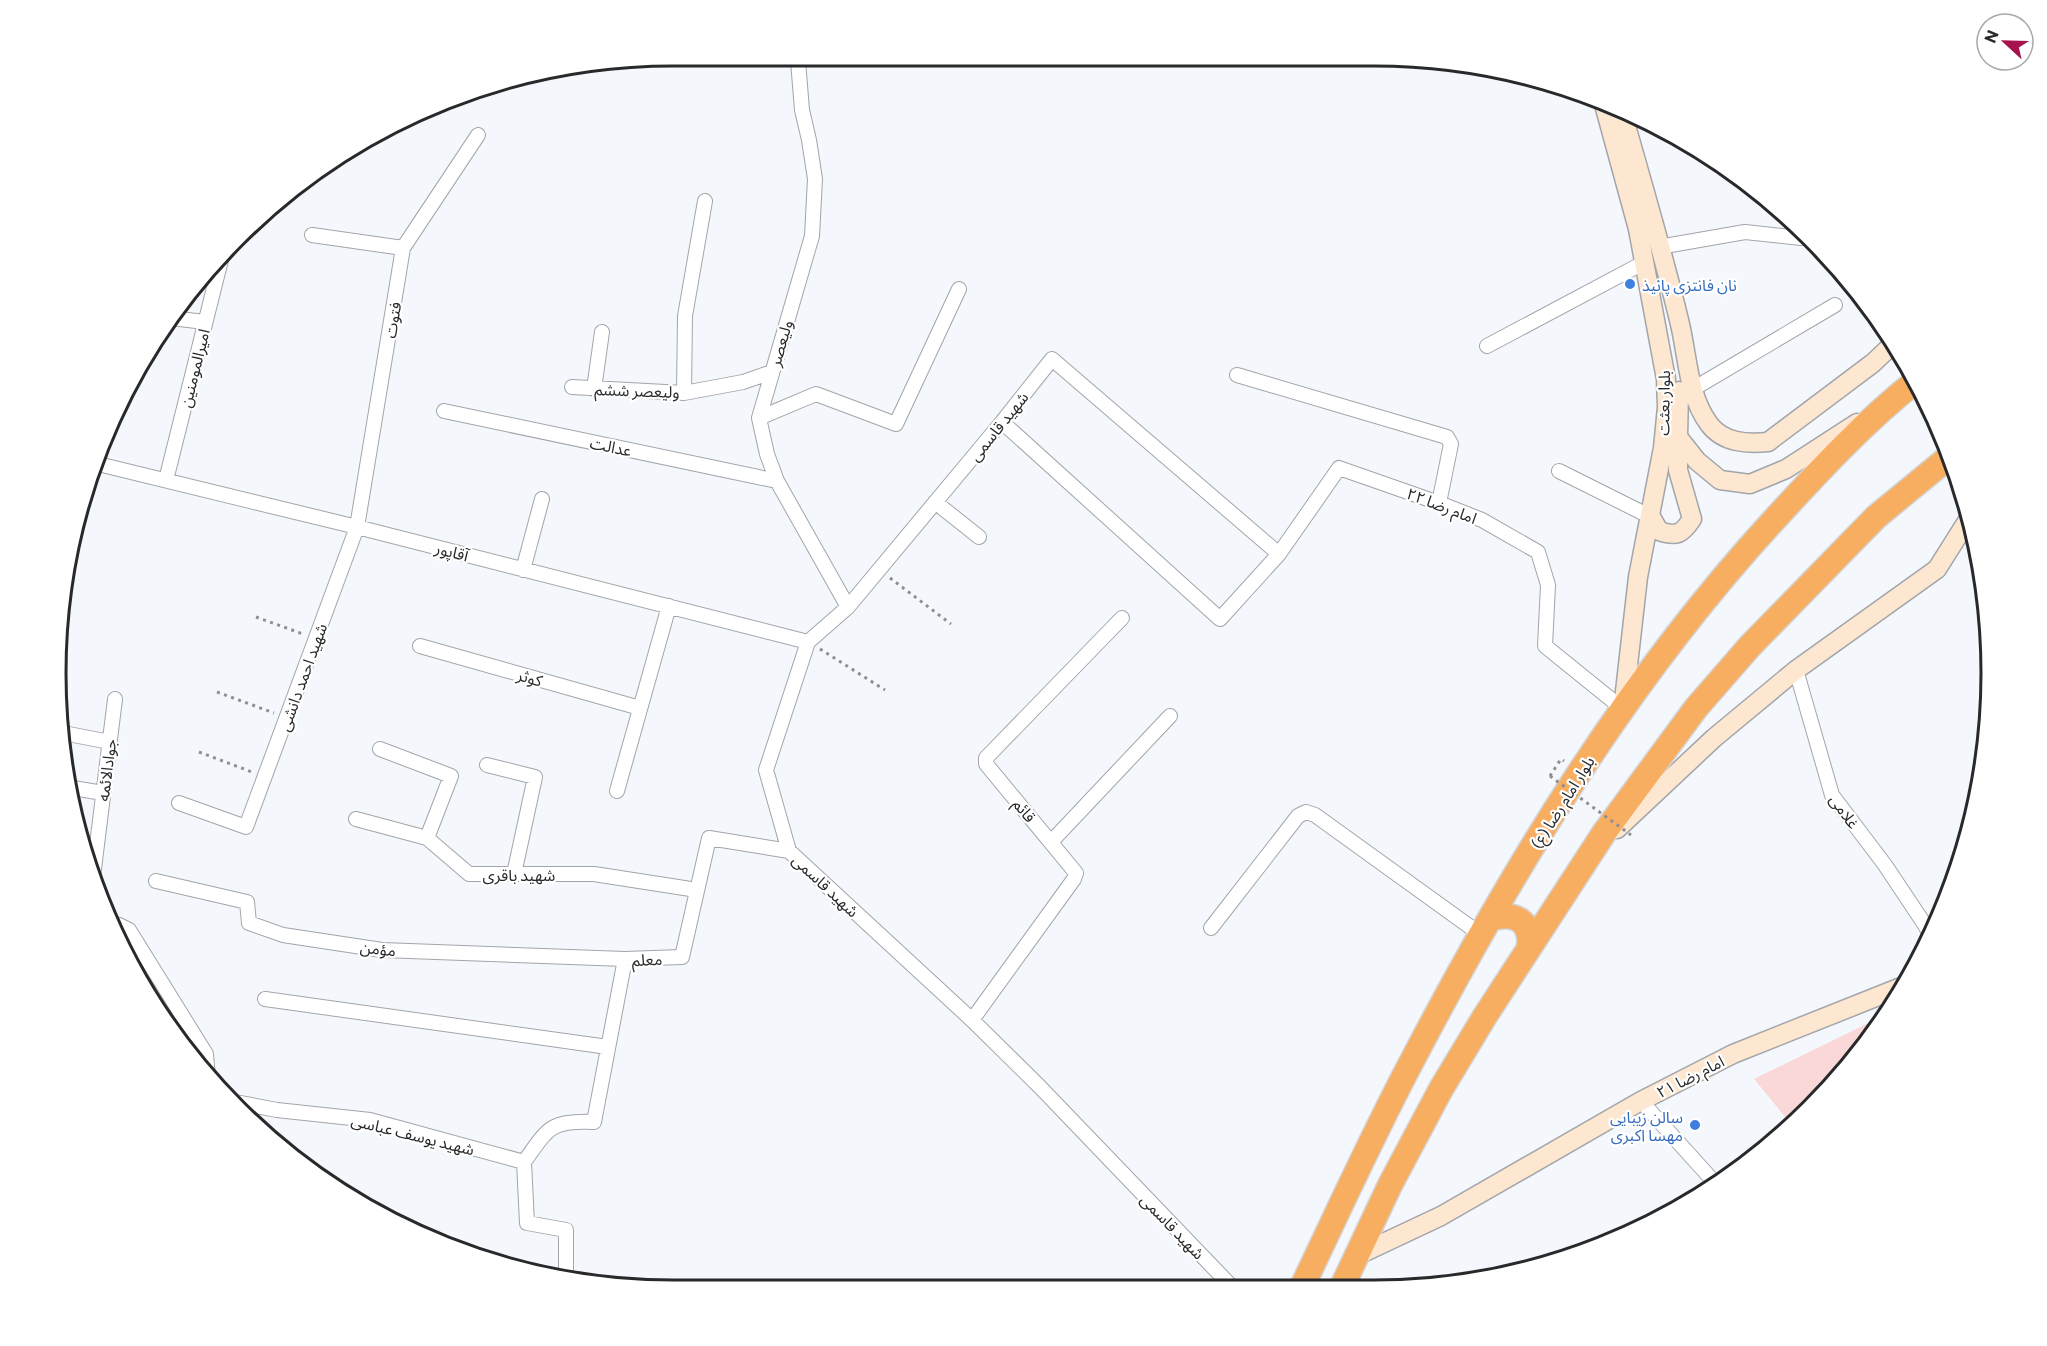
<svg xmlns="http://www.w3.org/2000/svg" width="2047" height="1346" font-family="Commissioner,'Noto Sans Arabic',sans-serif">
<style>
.building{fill:#f9d8d7}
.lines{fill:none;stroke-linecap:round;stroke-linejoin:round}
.street-casing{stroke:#a2a5a9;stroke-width:16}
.secondary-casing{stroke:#a2a5a9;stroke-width:21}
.highway-casing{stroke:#d4d4d5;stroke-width:27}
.path{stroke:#8d8f93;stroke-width:3;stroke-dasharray:3 4.5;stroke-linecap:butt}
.street{stroke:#fff;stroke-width:14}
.secondary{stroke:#fde7d0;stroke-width:18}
.highway{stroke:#f7ae61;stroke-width:24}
.path-bridge{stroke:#8d8f93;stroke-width:3;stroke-dasharray:3 4.5;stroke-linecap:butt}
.shop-dot{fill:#3f7fe0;stroke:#fff;stroke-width:2}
.labels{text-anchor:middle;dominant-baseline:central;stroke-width:4.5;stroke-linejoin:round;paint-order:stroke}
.shop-label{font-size:16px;fill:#366cbe;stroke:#fff;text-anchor:start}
.street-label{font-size:16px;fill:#28292b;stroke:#fff}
.rim{fill:none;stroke:#28292b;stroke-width:3}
</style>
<rect width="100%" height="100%" fill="#f4f7fc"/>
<path class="building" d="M1885,1015L1838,1080L1791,1124L1754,1079Z"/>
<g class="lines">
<g class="street-casing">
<path id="street" d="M798,61L802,110L809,140L815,179L812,236L759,418L767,454L777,481L848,607
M312,235L403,248
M1659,247L1745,232L1801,238L1803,232
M171,318L205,322
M1487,346L1645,262
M1237,375L1447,437L1451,444L1439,503
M572,387L684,393L743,382L772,372
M594,389L602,332
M1693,389L1835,305
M684,393L685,316L705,201
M444,411L777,481
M759,418L816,394L896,424L959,289
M1002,422L1220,619L1279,554L1339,468L1439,503L1482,520L1538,552L1548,585L1545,646L1623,709
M94,463L357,527L808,642
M1559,471L1651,517
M166,480L222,256
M935,502L979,537
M523,570L542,499
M420,646L640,708
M1796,670L1832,795L1885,865L1925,925L1930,935
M63,733L110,742
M380,749L451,776L427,838
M487,765L535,777L514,874
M67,787L103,793
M617,791L669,606
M179,803L246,827L357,527L403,248L478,135
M356,819L427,838L469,874H594L697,890
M1051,842L1170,716
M93,877L115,699
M156,881L247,902L249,923L283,935L382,950L625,959
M110,924L119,925L129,930L206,1054L208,1078
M1211,928L1298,816L1306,812L1315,815L1480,934
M265,999L608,1047
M972,1020L1074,879L1076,873L986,764V758L1122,618
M230,1101L277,1110L370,1120L524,1162
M1641,1101L1716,1184
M524,1162C548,1129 549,1120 594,1122L625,959L682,957L709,838L789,851
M524,1162L527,1223L566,1230V1279
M1233,1288L1040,1087L972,1020L789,851L766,770L808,642L848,607L1002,422L1052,359L1279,554"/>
</g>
<g class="secondary-casing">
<path id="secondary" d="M1603,101L1638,229L1666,379L1667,407L1663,448L1638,577L1623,709
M1621,108C1641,179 1662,249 1679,320C1688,355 1687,394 1709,424C1723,443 1747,444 1768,442L1873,363L1893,344
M1679,391L1678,437L1697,461L1720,480L1750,484L1786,469L1857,423
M1651,517L1659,531C1677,537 1682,534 1692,519L1678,470V437
M1617,829L1714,738L1796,670L1937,569L1971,515
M1356,1256L1441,1216L1641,1101L1733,1054L1906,985"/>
</g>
<g class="highway-casing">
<path id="highway" d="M1490,919C1515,911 1532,921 1529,948
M1301,1289C1338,1212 1373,1134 1413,1059C1513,868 1627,680 1773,521C1818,472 1864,422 1916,381
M1341,1289L1390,1185L1441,1089L1485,1016L1604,833L1696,708L1750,646L1876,517L1949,457"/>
</g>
<path class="path" d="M890,578L951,624
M256,617L303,634
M820,649L885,690
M217,692L274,713
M199,752L252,772
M1550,776L1561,759L1564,761"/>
<use href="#street" class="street"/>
<use href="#secondary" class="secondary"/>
<use href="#highway" class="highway"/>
<path class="path-bridge" d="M1550,776L1631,835"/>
</g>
<g class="shop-dot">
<circle cx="1630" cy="284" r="6"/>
<circle cx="1695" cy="1125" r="6"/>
</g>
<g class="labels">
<g class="shop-label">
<text x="1642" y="284">نان فانتزی پانیذ</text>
<text x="1683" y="1116" text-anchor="end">سالن زیبایی<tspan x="1683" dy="18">مهسا اکبری</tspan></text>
</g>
<g class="street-label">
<text transform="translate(392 320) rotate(-81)">فتوت</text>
<text transform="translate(780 343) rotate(-74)">ولیعصر</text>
<text transform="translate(194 368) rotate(-76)">اميرالمومنين</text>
<text transform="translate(637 390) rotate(2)">ولیعصر ششم</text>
<text transform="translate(1663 403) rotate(-89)">بلوار بعثت</text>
<text transform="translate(998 426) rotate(-51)">شهید قاسمی</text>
<text transform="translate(611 446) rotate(12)">عدالت</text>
<text transform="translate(1442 505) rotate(21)">امام رضا ۲۲</text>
<text transform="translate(452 551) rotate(15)">آقاپور</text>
<text transform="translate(302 677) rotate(-70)">شهید احمد دانشی</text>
<text transform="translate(530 677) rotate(16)">کوثر</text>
<text transform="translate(106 770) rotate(-83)">جوادالائمه</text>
<text transform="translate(1562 802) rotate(-58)">بلوار امام رضا (ع)</text>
<text transform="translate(1025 810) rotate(50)">قائم</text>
<text transform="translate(1845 811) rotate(55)">غلامی</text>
<text x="519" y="874">شهید باقری</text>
<text transform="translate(826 885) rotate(43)">شهید قاسمی</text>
<text transform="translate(378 948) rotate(6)">مؤمن</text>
<text transform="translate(647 959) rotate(-3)">معلم</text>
<text transform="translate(1690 1076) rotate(-27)">امام رضا ۲۱</text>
<text transform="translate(413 1134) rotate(14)">شهید یوسف عباسی</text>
<text transform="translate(1173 1226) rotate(46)">شهید قاسمی</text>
</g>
</g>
<path d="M0 0H2047V1346H0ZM673 66H1374A607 607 0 0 1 1981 673V673A607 607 0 0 1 1374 1280H673A607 607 0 0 1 66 673V673A607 607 0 0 1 673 66Z" fill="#fff" fill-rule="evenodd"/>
<path class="rim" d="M673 66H1374A607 607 0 0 1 1981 673V673A607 607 0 0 1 1374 1280H673A607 607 0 0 1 66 673V673A607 607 0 0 1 673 66Z"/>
<g transform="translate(2005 42) rotate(292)"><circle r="28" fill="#ffffff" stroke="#a9a9aa" stroke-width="1.5"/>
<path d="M0-4.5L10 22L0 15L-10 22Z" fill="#a6134e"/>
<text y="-9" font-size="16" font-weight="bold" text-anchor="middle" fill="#28292b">N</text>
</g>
</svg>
